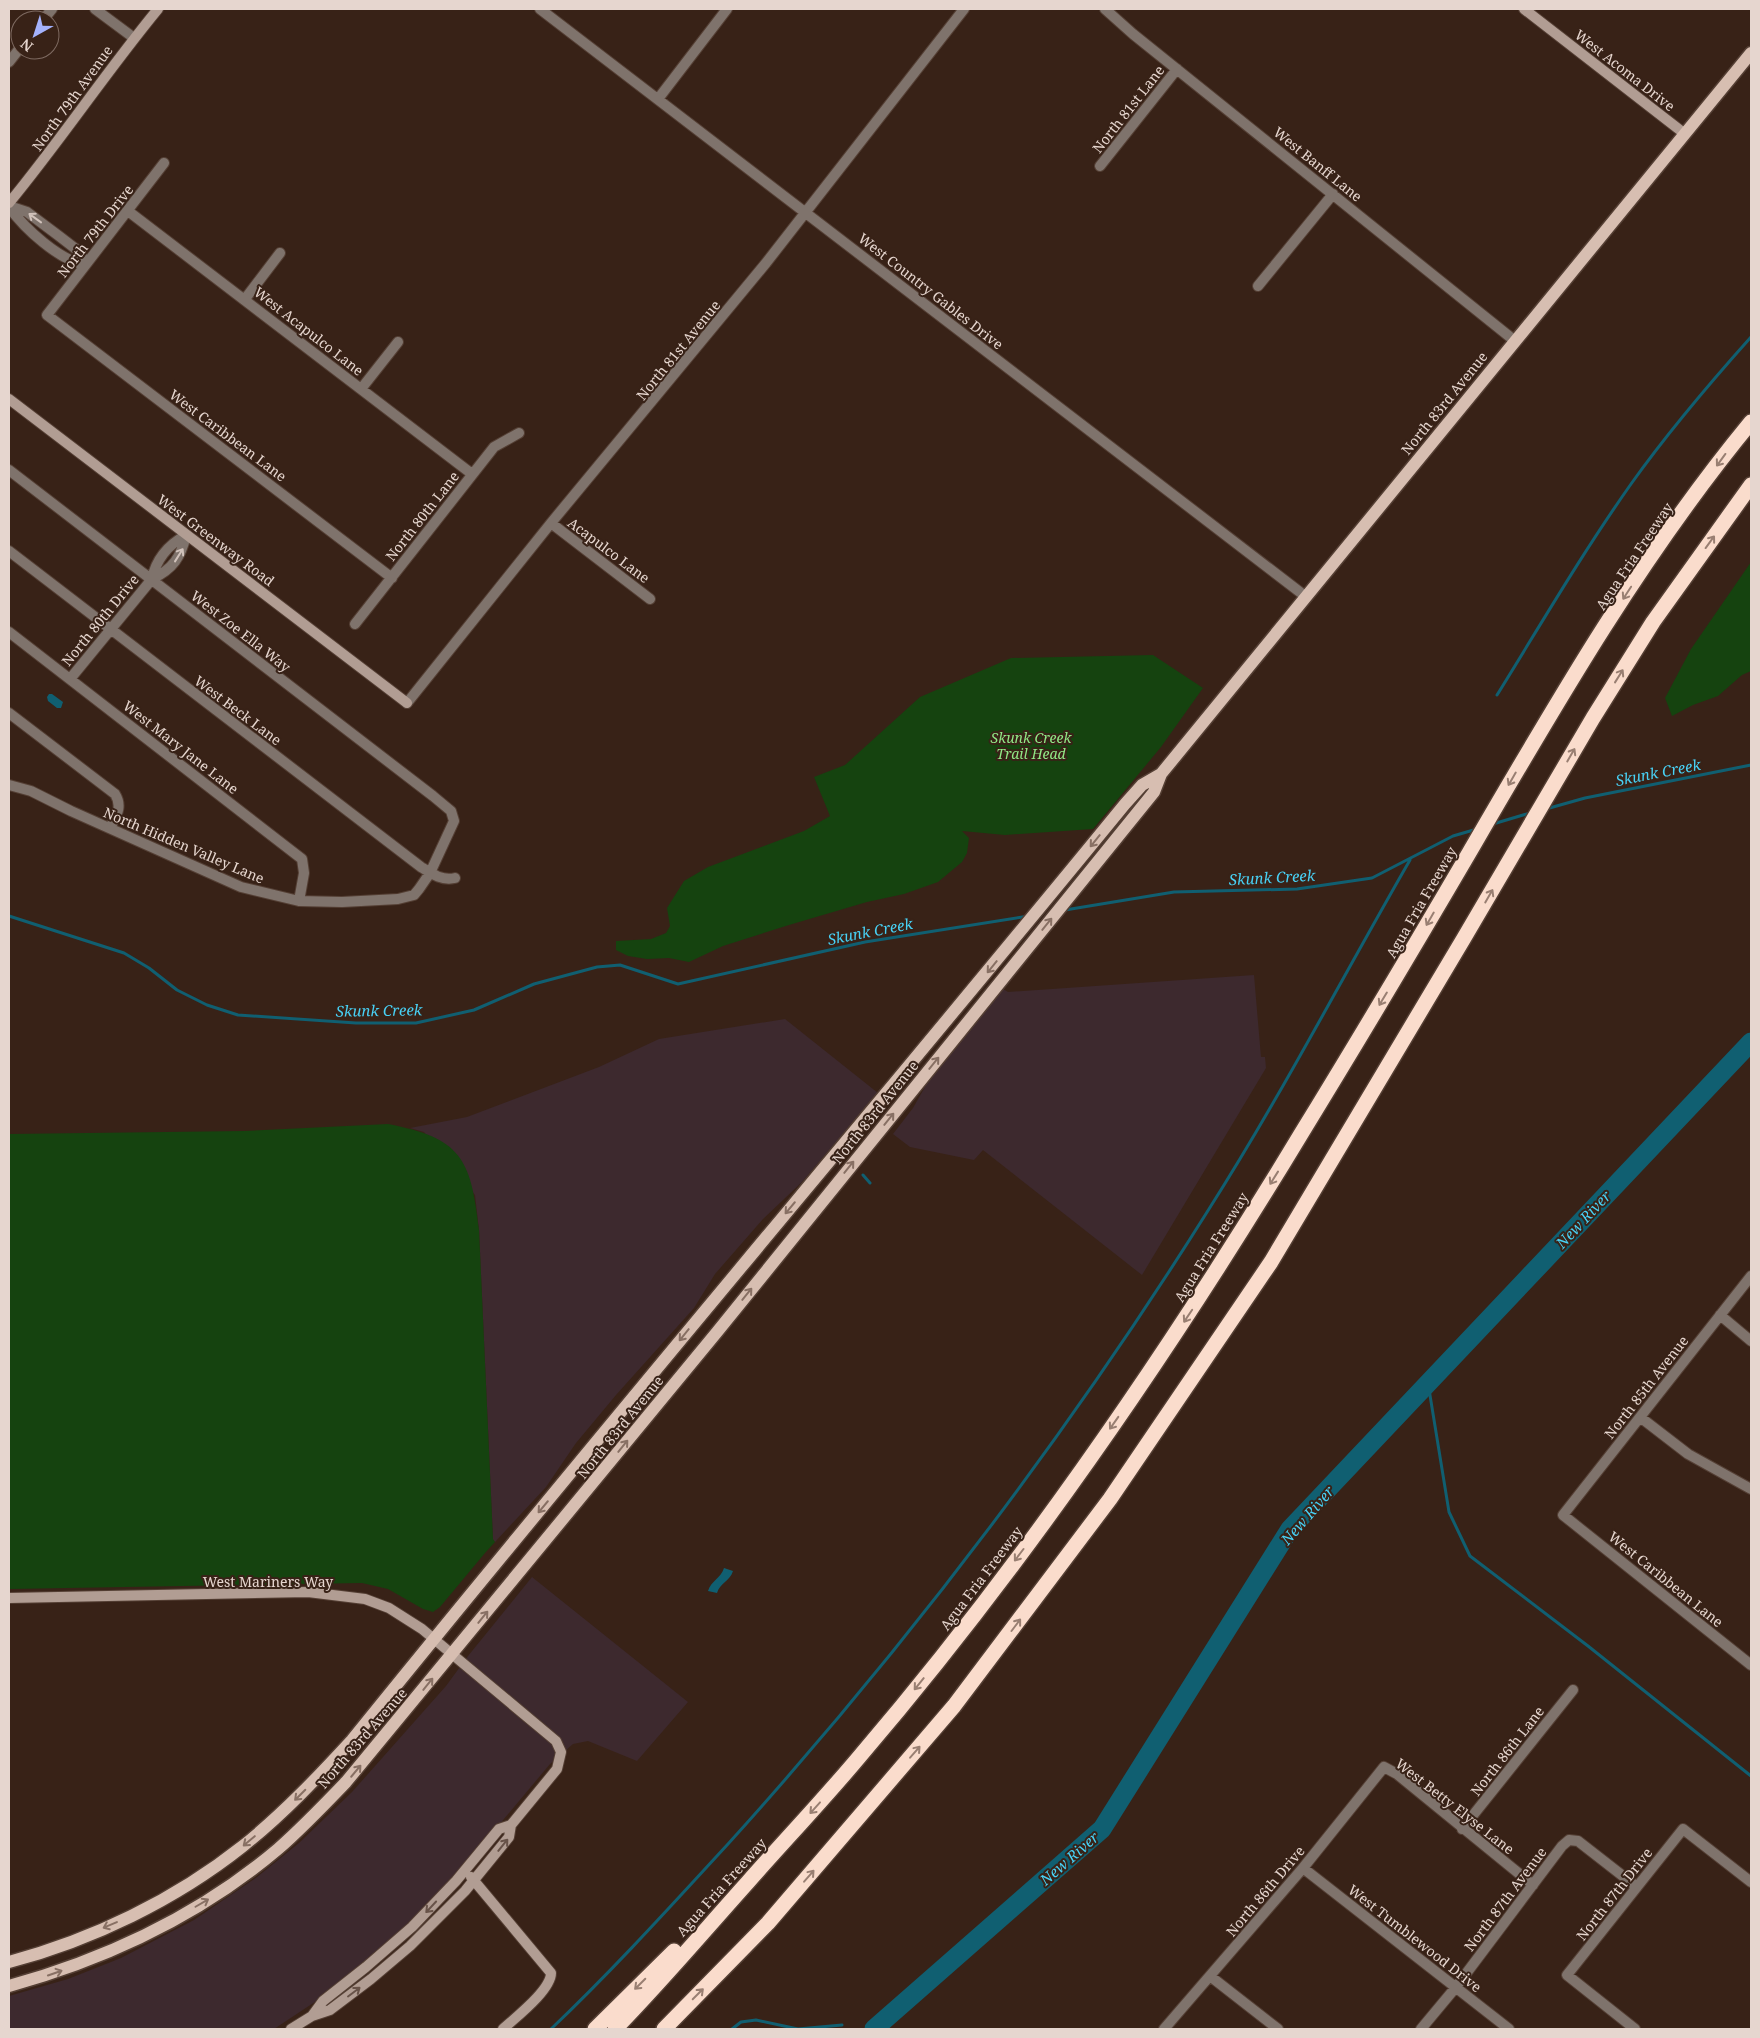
<svg xmlns="http://www.w3.org/2000/svg" width="1760" height="2038" font-family="'Noto Serif',serif">
<style>
.commercial{fill:#3d292e}
.green{fill:#15430f}
.water{fill:#105f71}
.lines{fill:none;stroke-linecap:round;stroke-linejoin:round}
.stream{stroke:#105f71;stroke-width:3}
.river{stroke:#105f71;stroke-width:19}
.street-casing{stroke:#543f34;stroke-width:12}
.secondary-casing{stroke:#543f34;stroke-width:12}
.primary-casing{stroke:#543f34;stroke-width:15}
.highway-casing{stroke:#543f34;stroke-width:18}
.street{stroke:#7f736c;stroke-width:10}
.secondary{stroke:#b19d93;stroke-width:10}
.primary{stroke:#d7beb1;stroke-width:12}
.highway{stroke:#fadccc;stroke-width:15}
.oneway{stroke:#d1c2bb}
.oneway2{stroke:#997f72}
.oneway3{stroke:#887064}
.oneway4{stroke:#685349}
.labels{text-anchor:middle;dominant-baseline:central;stroke-width:4;stroke-linejoin:round;paint-order:stroke}
.street-label{font-size:14px;fill:#e6d6cf;stroke:#382217}
.park-label{font-size:14px;font-style:italic;fill:#91e886;stroke:#382217}
.water-label{font-size:15px;font-style:italic;fill:#48d1f5;stroke:#382217}
</style>
<rect width="100%" height="100%" fill="#382217"/>
<path class="commercial" d="M1254,975L1261,1057H1265L1266,1068L1142,1275L983,1150L974,1160L910,1147L893,1134L913,1108L930,1078L1003,989L1008,992Z
M785,1019L878,1093L802,1182L763,1219L715,1274L694,1308L616,1395L576,1443L546,1487L495,1542L493,1540L479,1230L475,1195L424,1132L410,1128L467,1117L599,1067L659,1039Z
M532,1577L688,1702L637,1761L588,1741L573,1744L550,1764L438,1898L336,1988L274,2029H9V1996L68,1979L121,1958L194,1920L257,1877L299,1843L352,1792L446,1686L468,1656Z"/>
<path class="green" d="M1751,562V671L1742,675L1718,696L1693,705L1672,716L1665,698L1691,649Z
M1153,655L1203,688L1161,747L1093,829L1005,835L962,831L969,838L967,853L962,862L938,882L904,894L867,902L789,925L723,946L689,962L669,958L647,959L628,956L616,950V941L651,939L666,933L670,926L667,908L684,881L708,867L804,831L830,816L814,777L845,765L920,697L1011,658Z
M388,1124C461,1138 471,1158 479,1230L493,1539L495,1542L485,1553L440,1607L433,1612L423,1609L388,1589L362,1583L9,1589V1134L244,1131Z"/>
<path class="water" d="M49,694H52L63,702L61,708H57L48,701L47,697Z
M724,1568L733,1571C730,1581 720,1583 717,1593L708,1591C711,1581 721,1578 724,1568Z"/>
<g class="lines">
<path class="stream" d="M1497,695C1541,624 1583,552 1631,484C1668,432 1709,384 1751,337
M1546,809L1585,798L1751,765
M1493,824L1530,813
M1065,910L1174,892L1297,889L1372,878L1453,836L1477,829
M9,916L124,953L149,968L177,990L207,1005L238,1015L356,1023H416L474,1010L534,984L597,967L620,965L678,984L865,942L1029,916
M863,1175L870,1183
M1428,1383L1449,1512L1470,1556L1588,1646L1751,1776
M551,2029C613,1970 670,1907 728,1844C906,1647 1068,1434 1209,1209C1281,1096 1343,976 1410,860
M732,2029L741,2022L756,2020L798,2029L842,2025"/>
<path class="river" d="M874,2029L1102,1829L1290,1529L1751,1042"/>
<g class="street-casing">
<path id="street" d="M95,9L134,38
M540,9L1305,596
M1105,9L1133,34L1515,341
M43,20L52,9
M9,62L20,48
M658,99L727,9
M164,163L47,315L392,578
M1100,166L1177,69
M9,206L27,212L59,236L81,253L85,265
M9,207C25,229 59,260 85,265
M128,211L472,474
M1258,286L1333,194
M245,299L280,253
M361,389L398,342
M9,470L433,796L451,811L454,821L430,873L419,889L414,895L398,899L342,902L299,901L241,887L71,811L31,791L9,785
M551,523L650,599
M9,551L421,867C432,874 442,881 455,878
M152,579C156,559 168,545 186,535
M355,624L494,447L519,433
M9,632L302,859L304,873L299,901
M70,679L152,579C173,569 181,557 186,535
M407,703L551,523L766,263L964,9
M9,713L115,794C123,807 116,816 110,828
M1751,1276L1563,1515L1751,1665
M1720,1315L1751,1341
M1640,1417L1688,1454L1751,1489
M1462,1829L1573,1690
M1303,1868L1509,2029
M1210,1976L1278,2029
M1164,2029L1303,1868L1384,1767L1397,1774L1533,1885
M1421,2029L1456,1987L1562,1846L1569,1840L1578,1841L1637,1887
M1635,2029L1567,1975L1683,1829L1751,1882"/>
</g>
<g class="secondary-casing">
<path id="secondary" d="M1524,9L1685,134
M9,203C61,140 106,72 158,9
M9,399L407,703
M9,1598L308,1592L365,1599L389,1608L422,1629L556,1741L561,1752L557,1769L511,1825L509,1837L465,1891L410,1946L371,1979L330,2010L312,2016L291,2029
M471,1877L551,1973C551,1990 516,2017 503,2029
M312,2016L323,2001L366,1967L412,1927L456,1881L499,1829L511,1825"/>
</g>
<g class="primary-casing">
<path id="primary" d="M9,1962C92,1940 175,1900 243,1846C283,1814 318,1777 352,1740C606,1425 869,1117 1125,804L1142,785L1161,774L1751,53
M9,1986C106,1959 200,1915 278,1849C302,1828 324,1805 346,1782L717,1332L1154,792L1161,774"/>
</g>
<g class="highway-casing">
<path id="highway" d="M595,2029L674,1951
M615,2029C661,1982 704,1931 748,1882C785,1840 824,1799 860,1756C1025,1563 1170,1351 1301,1134C1358,1041 1414,947 1469,853C1555,705 1642,554 1751,422
M664,2029L768,1923L954,1706L1110,1499L1271,1262L1464,938L1593,718L1653,622L1751,485"/>
</g>
<use href="#street" class="street"/>
<use href="#secondary" class="secondary"/>
<use href="#primary" class="primary"/>
<use href="#highway" class="highway"/>
</g>
<defs><path id="oneway-shaft" d="M-6 0H5M1.5-3L5.5 0L1.5 3" fill="none" stroke-width="1.6" stroke-linecap="round" stroke-linejoin="round" transform="scale(1.25)"/></defs>
<g class="oneway">
<use href="#oneway-shaft" transform="translate(35 218) rotate(-144)"/>
<use href="#oneway-shaft" transform="translate(179 555) rotate(-58)"/>
</g>
<g class="oneway2">
<use href="#oneway-shaft" transform="translate(1721 460) rotate(126)"/>
<use href="#oneway-shaft" transform="translate(1710 542) rotate(-54)"/>
<use href="#oneway-shaft" transform="translate(1627 593) rotate(123)"/>
<use href="#oneway-shaft" transform="translate(1619 676) rotate(-58)"/>
<use href="#oneway-shaft" transform="translate(1571 755) rotate(-60)"/>
<use href="#oneway-shaft" transform="translate(1512 779) rotate(120)"/>
<use href="#oneway-shaft" transform="translate(1489 896) rotate(-60)"/>
<use href="#oneway-shaft" transform="translate(1430 919) rotate(120)"/>
<use href="#oneway-shaft" transform="translate(1383 999) rotate(121)"/>
<use href="#oneway-shaft" transform="translate(1274 1178) rotate(122)"/>
<use href="#oneway-shaft" transform="translate(1188 1316) rotate(124)"/>
<use href="#oneway-shaft" transform="translate(1114 1423) rotate(125)"/>
<use href="#oneway-shaft" transform="translate(1019 1555) rotate(127)"/>
<use href="#oneway-shaft" transform="translate(1016 1625) rotate(-53)"/>
<use href="#oneway-shaft" transform="translate(919 1684) rotate(129)"/>
<use href="#oneway-shaft" transform="translate(915 1752) rotate(-49)"/>
<use href="#oneway-shaft" transform="translate(815 1808) rotate(132)"/>
<use href="#oneway-shaft" transform="translate(809 1876) rotate(-49)"/>
<use href="#oneway-shaft" transform="translate(640 1984) rotate(135)"/>
<use href="#oneway-shaft" transform="translate(698 1994) rotate(-45)"/>
</g>
<g class="oneway3">
<use href="#oneway-shaft" transform="translate(1095 841) rotate(129)"/>
<use href="#oneway-shaft" transform="translate(1047 924) rotate(-51)"/>
<use href="#oneway-shaft" transform="translate(992 967) rotate(129)"/>
<use href="#oneway-shaft" transform="translate(934 1063) rotate(-51)"/>
<use href="#oneway-shaft" transform="translate(889 1119) rotate(-51)"/>
<use href="#oneway-shaft" transform="translate(849 1167) rotate(-51)"/>
<use href="#oneway-shaft" transform="translate(790 1208) rotate(130)"/>
<use href="#oneway-shaft" transform="translate(747 1294) rotate(-51)"/>
<use href="#oneway-shaft" transform="translate(684 1335) rotate(129)"/>
<use href="#oneway-shaft" transform="translate(623 1446) rotate(-51)"/>
<use href="#oneway-shaft" transform="translate(543 1507) rotate(130)"/>
<use href="#oneway-shaft" transform="translate(483 1617) rotate(-51)"/>
<use href="#oneway-shaft" transform="translate(428 1684) rotate(-51)"/>
<use href="#oneway-shaft" transform="translate(356 1771) rotate(-50)"/>
<use href="#oneway-shaft" transform="translate(300 1795) rotate(135)"/>
<use href="#oneway-shaft" transform="translate(249 1841) rotate(140)"/>
<use href="#oneway-shaft" transform="translate(202 1903) rotate(-30)"/>
<use href="#oneway-shaft" transform="translate(110 1925) rotate(157)"/>
<use href="#oneway-shaft" transform="translate(55 1973) rotate(-19)"/>
</g>
<g class="oneway4">
<use href="#oneway-shaft" transform="translate(503 1845) rotate(-51)"/>
<use href="#oneway-shaft" transform="translate(431 1907) rotate(133)"/>
<use href="#oneway-shaft" transform="translate(354 1992) rotate(-37)"/>
</g>
<g class="labels">
<g class="street-label">
<text transform="translate(1625 70) rotate(38)">West Acoma Drive</text>
<text transform="translate(72 98) rotate(-54)">North 79th Avenue</text>
<text transform="translate(1128 109) rotate(-52)">North 81st Lane</text>
<text transform="translate(1318 164) rotate(39)">West Banff Lane</text>
<text transform="translate(95 231) rotate(-52)">North 79th Drive</text>
<text transform="translate(931 291) rotate(38)">West Country Gables Drive</text>
<text transform="translate(309 331) rotate(38)">West Acapulco Lane</text>
<text transform="translate(678 350) rotate(-51)">North 81st Avenue</text>
<text transform="translate(1444 403) rotate(-51)">North 83rd Avenue</text>
<text transform="translate(228 435) rotate(37)">West Caribbean Lane</text>
<text transform="translate(422 516) rotate(-52)">North 80th Lane</text>
<text transform="translate(216 540) rotate(37)">West Greenway Road</text>
<text transform="translate(609 550) rotate(37)">Acapulco Lane</text>
<text transform="translate(1634 556) rotate(-56)">Agua Fria Freeway</text>
<text transform="translate(100 620) rotate(-51)">North 80th Drive</text>
<text transform="translate(241 631) rotate(38)">West Zoe Ella Way</text>
<text transform="translate(238 710) rotate(37)">West Beck Lane</text>
<text transform="translate(181 747) rotate(38)">West Mary Jane Lane</text>
<text transform="translate(184 845) rotate(23)">North Hidden Valley Lane</text>
<text transform="translate(1421 902) rotate(-60)">Agua Fria Freeway</text>
<text transform="translate(875 1112) rotate(-51)">North 83rd Avenue</text>
<text transform="translate(1211 1247) rotate(-58)">Agua Fria Freeway</text>
<text transform="translate(1646 1387) rotate(-52)">North 85th Avenue</text>
<text transform="translate(620 1427) rotate(-51)">North 83rd Avenue</text>
<text transform="translate(981 1578) rotate(-53)">Agua Fria Freeway</text>
<text transform="translate(1666 1579) rotate(39)">West Caribbean Lane</text>
<text x="268" y="1581">West Mariners Way</text>
<text transform="translate(362 1738) rotate(-49)">North 83rd Avenue</text>
<text transform="translate(1507 1751) rotate(-52)">North 86th Lane</text>
<text transform="translate(1455 1806) rotate(38)">West Betty Elyse Lane</text>
<text transform="translate(721 1887) rotate(-48)">Agua Fria Freeway</text>
<text transform="translate(1265 1891) rotate(-50)">North 86th Drive</text>
<text transform="translate(1614 1894) rotate(-52)">North 87th Drive</text>
<text transform="translate(1505 1899) rotate(-53)">North 87th Avenue</text>
<text transform="translate(1415 1938) rotate(38)">West Tumblewood Drive</text>
</g>
<g class="park-label">
<text x="1031" y="737">Skunk Creek<tspan x="1031" dy="16">Trail Head</tspan></text>
</g>
<g class="water-label">
<text transform="translate(1658 772) rotate(-11)">Skunk Creek</text>
<text transform="translate(1272 877) rotate(-3)">Skunk Creek</text>
<text transform="translate(870 931) rotate(-11)">Skunk Creek</text>
<text transform="translate(379 1010) rotate(-1)">Skunk Creek</text>
<text transform="translate(1583 1219) rotate(-47)">New River</text>
<text transform="translate(1307 1515) rotate(-49)">New River</text>
<text transform="translate(1069 1858) rotate(-41)">New River</text>
</g>
</g>
<rect width="1760" height="2038" fill="none" stroke="#e6d6cf" stroke-width="20"/>
<g transform="translate(35 35) rotate(219)"><circle r="24" fill="#382217" stroke="#7e6a61"/>
<path d="M0-4L9 19L0 12L-9 19Z" fill="#a4b2fc"/>
<text y="-8" font-size="14" font-weight="bold" text-anchor="middle" fill="#e6d6cf">N</text>
</g>
</svg>
